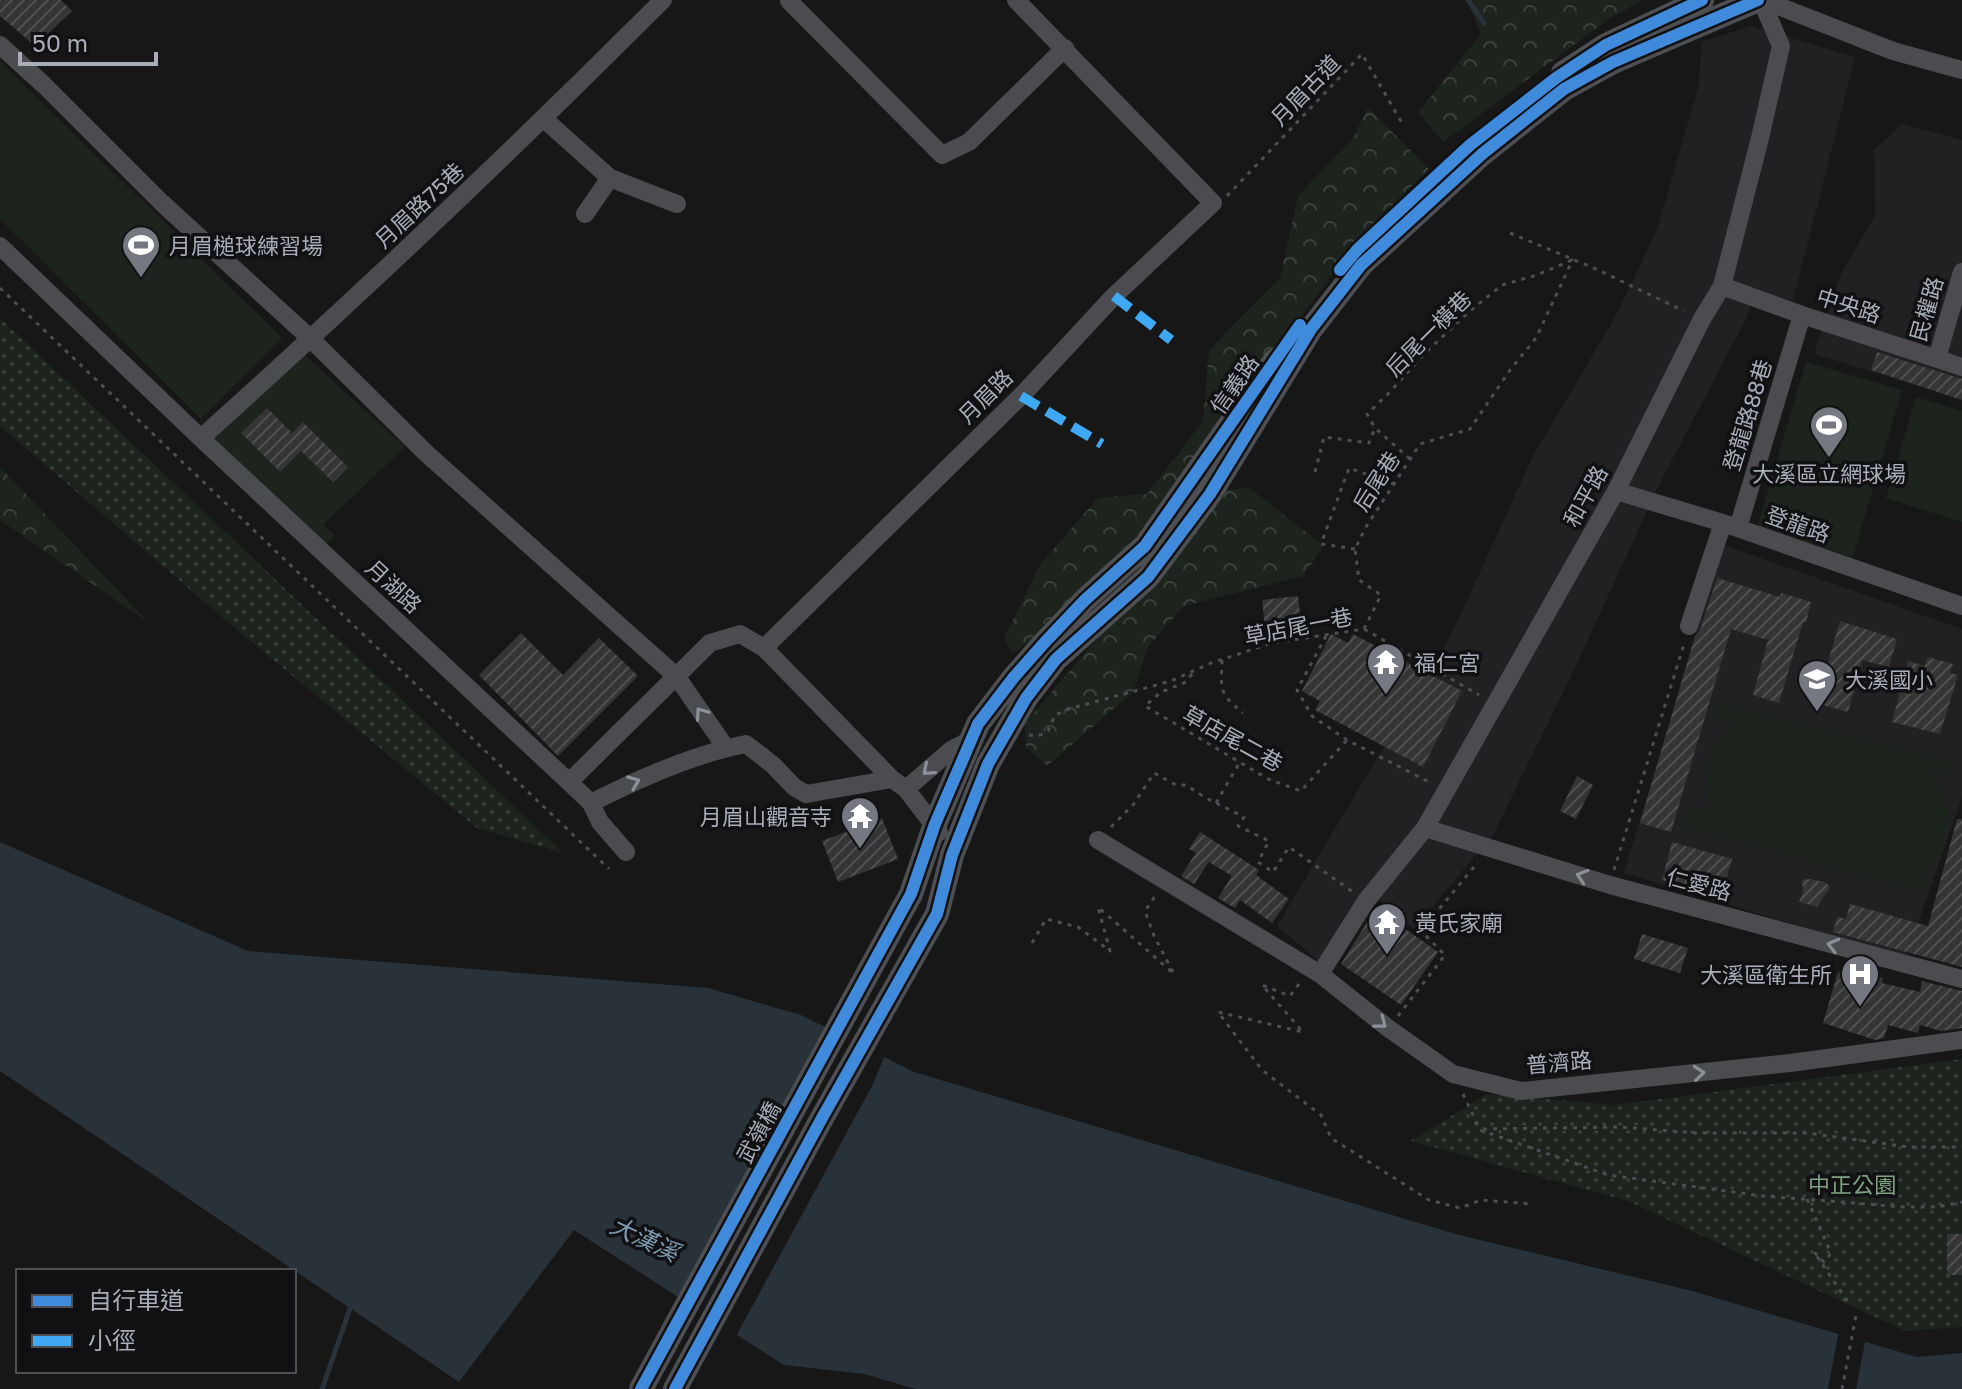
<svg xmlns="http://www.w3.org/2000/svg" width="1962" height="1389" font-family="'Golos Text','Noto Sans TC',sans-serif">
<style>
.built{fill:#212123}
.grass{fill:#1d241e}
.forest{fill:url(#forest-crowns)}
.park{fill:url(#park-dots)}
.water{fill:#2a3239}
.pier{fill:#171717}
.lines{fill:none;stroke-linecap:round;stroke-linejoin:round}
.stream{stroke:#2a3239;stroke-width:5}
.building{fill:url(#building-hatch)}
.path{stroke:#4d4e52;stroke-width:3;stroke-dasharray:4 6;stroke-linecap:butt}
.minor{stroke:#4b4c50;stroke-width:18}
.major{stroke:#4d4f52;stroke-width:24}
.quiet{stroke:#3fa9f5;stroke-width:10;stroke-dasharray:20 10;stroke-linecap:butt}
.cycleway-casing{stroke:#111113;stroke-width:17}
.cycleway{stroke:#408adc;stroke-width:12}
.oneway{stroke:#8c9099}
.labels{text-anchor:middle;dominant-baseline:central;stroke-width:7;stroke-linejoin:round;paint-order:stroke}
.street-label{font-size:22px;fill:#a8adb8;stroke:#111113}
.poi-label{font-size:22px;fill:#a8adb8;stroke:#111113;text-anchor:start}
.park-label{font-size:22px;fill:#7fa381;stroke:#111113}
.water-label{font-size:24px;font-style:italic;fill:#7f9bb3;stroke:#111113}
</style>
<defs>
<pattern id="forest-crowns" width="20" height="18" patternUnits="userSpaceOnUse" patternTransform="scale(2)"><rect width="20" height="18" fill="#1d241e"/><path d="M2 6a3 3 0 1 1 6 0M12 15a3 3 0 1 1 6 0" fill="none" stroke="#3b413d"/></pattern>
<pattern id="park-dots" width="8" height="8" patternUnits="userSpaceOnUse" patternTransform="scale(2)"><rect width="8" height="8" fill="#1d241e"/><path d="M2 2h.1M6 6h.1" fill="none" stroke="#3b413d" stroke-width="1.8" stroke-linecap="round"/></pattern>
<pattern id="building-hatch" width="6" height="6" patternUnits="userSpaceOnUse" patternTransform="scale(2)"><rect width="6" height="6" fill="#353536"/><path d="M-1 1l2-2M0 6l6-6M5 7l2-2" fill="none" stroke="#4f5051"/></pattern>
</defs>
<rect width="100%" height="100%" fill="#171717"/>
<path class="built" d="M1751,26L1855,57L1793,301L1755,291L1747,317L1660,483L1575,668L1494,833L1414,929L1366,889L1318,960L1277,926L1452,633L1533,456L1615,317L1657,230L1698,88L1702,42Z
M1902,124L1962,140V399L1814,354L1840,276L1875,216L1874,150Z
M1723,545L1962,629V797L1906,958L1624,873Z"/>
<path class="grass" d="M0,61L282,338L201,419L0,219Z
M297,348L405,447L323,525L335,535L322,548L204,438Z
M1806,362L1902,390L1853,557L1757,528Z
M1916,397L1962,411V522L1886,498Z
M1717,703L1953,762L1950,775L1929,771C1957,800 1956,850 1921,873L1929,877L1925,892L1682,825L1687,805L1711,810C1702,780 1704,741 1735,725L1713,719Z"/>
<path class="forest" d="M1467,0H1642L1609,19L1443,142L1418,112L1481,34Z
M1368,108L1429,169L1359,238L1135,543L1043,633L1013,653L1004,638L1041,563L1098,498L1147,494L1203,421L1209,350L1280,278L1298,196L1353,138Z
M0,467L149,623L0,520Z
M1249,488L1324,546L1303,576L1184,606L1148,647L1133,692L1047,766L1026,747L1025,723L1225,490Z"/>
<path class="park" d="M0,318L563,853L477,828L242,634L0,426Z
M1962,1059V1327L1905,1331L1628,1201L1411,1141L1487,1094L1615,1105Z"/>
<path class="water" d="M0,842L248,951L708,988L801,1015L914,1072L1459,1235L1692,1291L1917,1357L1962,1353V1389H916L864,1374L784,1365L574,1230L459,1382L0,1071Z"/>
<path class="pier" d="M830,1025L886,1053L872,1086L735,1338L680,1302Z
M1839,1330L1866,1337L1856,1389H1828Z"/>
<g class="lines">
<path class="stream" d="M1468,0L1484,23
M322,1389L352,1303"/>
</g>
<path class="building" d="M0,0H61L72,11L35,46L0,16Z
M1877,352L1962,379V400L1871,370Z
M267,408L292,433L303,422L348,467L333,482L301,451L280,472L241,433Z
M1717,578L1780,597L1781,593L1811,602L1806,623L1803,622L1779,703L1753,695L1768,640L1731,629L1671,832L1640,823L1695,636L1700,630Z
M1298,596L1301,623L1265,626L1262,600Z
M1840,621L1897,639L1889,667L1862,660L1848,712L1816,703Z
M521,633L563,675L599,638L638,676L558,756L479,675Z
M1331,634L1348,643L1353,634L1462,691L1423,767L1315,710L1320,701L1302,691Z
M1928,657L1953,664L1950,673L1958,675L1940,734L1892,722L1908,661L1925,666Z
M1577,776L1593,785L1576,819L1560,811Z
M882,818L898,859L838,882L822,841Z
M1957,819H1962V967L1833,932L1837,917L1846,919L1850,904L1928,926Z
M1200,832L1259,870L1256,875L1289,899L1272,923L1240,900L1235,908L1218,898L1232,876L1209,862L1194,884L1181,876L1196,853L1189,849Z
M1672,842L1732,859L1721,897L1662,880Z
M1809,879L1825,882L1830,887L1817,907L1799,902L1803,892L1802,880Z
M1376,908L1438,952L1401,1005L1341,964Z
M1642,934L1688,948L1680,973L1634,959Z
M1862,971L1883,978L1882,983L1920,992L1922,981L1962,991V1028L1941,1031L1920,1025L1918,1033L1888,1025L1884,1038L1875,1040L1823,1023L1838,972L1860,979Z
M1947,1234H1962V1275H1947Z"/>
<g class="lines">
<path class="path" d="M1227,196L1362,54L1402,123
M1510,233L1596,269L1684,311
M0,288L609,869
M1410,459L1375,428L1367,414L1390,392L1424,354L1470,311L1502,285L1537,275L1572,260
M1315,472L1324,437L1369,443L1375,428
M1355,549L1321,544L1349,468L1394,484
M1364,629L1381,595L1359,580L1355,549L1366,527L1420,444L1470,429L1510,370L1536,338L1573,259
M1326,636L1297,690L1312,716L1347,740L1431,783
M1222,660C1221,691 1219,693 1243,713
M1192,674L1184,683L1161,692L1145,706L1268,779L1301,791L1347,740
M1029,735L1038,736L1048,731L1055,715L1069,709L1171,681L1211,663L1272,643L1364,629L1479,695
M1216,803L1240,762
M1111,827L1133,805L1154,773L1176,785H1186L1206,798L1244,817L1238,826L1269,841L1258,862L1273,872L1289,847L1353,892
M1614,870L1684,644
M1032,943L1046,919L1078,927L1110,951L1098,907L1174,974L1154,936L1145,911L1155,896
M1299,984L1290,996L1262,985L1303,1032L1218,1012L1262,1070L1321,1115L1331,1138L1429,1200L1460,1208L1481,1200L1532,1204
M1398,1016L1445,955L1421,931L1478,862
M1463,1094L1480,1130L1608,1175L1763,1196L1905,1207H1937L1962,1202
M1483,1129L1621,1127L1696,1133H1807L1909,1147H1962
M1807,1199L1831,1253L1824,1262L1814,1252L1850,1305
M1842,1389L1856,1315"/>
<path class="minor" d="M1763,0L1893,51L1962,70
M789,1L942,155L969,142L1065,48
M0,45L44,85L162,203L311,339L427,454L677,677L726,748
M544,119L610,178L677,204
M585,214L610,178
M0,246L207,444L569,782L710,643L740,634L764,648
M1722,286L1802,315L1962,367
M1937,358L1962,272
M201,438C359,296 513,150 663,0
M1616,491L1723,523L1962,606
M1738,528L1802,315
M1689,626L1723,523
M569,782L591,803C638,779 693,754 746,744L773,765L794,787L806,794L892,779
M906,789L951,750L972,739
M591,803L600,822L626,852
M1425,828L1610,885L1962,979
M939,832L906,789L892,779L764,648L1021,396L1114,296L1213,203L1016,0
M1098,840L1320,974L1388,1028L1453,1074L1521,1091L1790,1063L1962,1040
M1320,974L1366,901L1425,828L1616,491L1702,319L1722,286L1760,138L1781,46L1761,0"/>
<path class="major" d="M1563,73L1606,45L1702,0
M641,1389L911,894L935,824L978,724L1014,677L1046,641L1085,600L1145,546L1275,360
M675,1389L822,1118L937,914L952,855L988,764L1026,698L1056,659L1148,577L1210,494L1311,329L1361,265L1482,154L1564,89L1613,62L1758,0"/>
<path class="quiet" d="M1114,296L1171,340
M1021,396L1102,444"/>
<g class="cycleway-casing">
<path id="cycleway" d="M1340,270L1358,249L1470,145L1556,78L1606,45L1702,0
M641,1389L911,894L935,824L978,724L1014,677L1046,641L1085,600L1145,546L1300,325
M675,1389L822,1118L937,914L952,855L988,764L1026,698L1056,659L1148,577L1210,494L1311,329L1361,265L1482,154L1564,89L1613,62L1758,0"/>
</g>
<use href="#cycleway" class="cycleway"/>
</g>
<defs><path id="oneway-chevron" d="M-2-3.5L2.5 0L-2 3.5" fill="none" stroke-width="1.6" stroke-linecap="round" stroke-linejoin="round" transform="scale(2)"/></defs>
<g class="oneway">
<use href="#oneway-chevron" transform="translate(701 713) rotate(-125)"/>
<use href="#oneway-chevron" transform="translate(928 770) rotate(139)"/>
<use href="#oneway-chevron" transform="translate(634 782) rotate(-22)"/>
<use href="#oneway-chevron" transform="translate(1582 876) rotate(-162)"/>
<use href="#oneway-chevron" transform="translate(1833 945) rotate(-165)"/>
<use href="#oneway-chevron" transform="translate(1381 1023) rotate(38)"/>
<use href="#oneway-chevron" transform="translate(1699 1073) rotate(-6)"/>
</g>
<defs>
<g id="stadium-pin" transform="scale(2)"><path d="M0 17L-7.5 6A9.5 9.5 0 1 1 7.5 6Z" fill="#757880" stroke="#111113"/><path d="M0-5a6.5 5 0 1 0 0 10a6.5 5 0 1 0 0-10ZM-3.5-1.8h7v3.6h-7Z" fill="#fff"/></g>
<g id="temple-pin" transform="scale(2)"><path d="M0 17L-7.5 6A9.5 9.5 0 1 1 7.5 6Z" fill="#757880" stroke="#111113"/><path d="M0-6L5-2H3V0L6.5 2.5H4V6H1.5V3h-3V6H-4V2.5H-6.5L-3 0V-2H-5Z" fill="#fff"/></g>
<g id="school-pin" transform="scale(2)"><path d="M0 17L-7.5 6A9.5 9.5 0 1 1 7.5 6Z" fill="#757880" stroke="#111113"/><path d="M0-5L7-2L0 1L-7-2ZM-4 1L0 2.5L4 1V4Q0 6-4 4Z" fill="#fff"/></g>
<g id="hospital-pin" transform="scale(2)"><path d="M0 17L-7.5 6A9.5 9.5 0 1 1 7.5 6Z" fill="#757880" stroke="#111113"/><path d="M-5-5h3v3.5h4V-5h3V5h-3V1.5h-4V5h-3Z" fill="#fff"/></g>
</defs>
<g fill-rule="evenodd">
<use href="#stadium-pin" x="141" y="245"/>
<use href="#stadium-pin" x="1829" y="425"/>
<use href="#temple-pin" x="1386" y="662"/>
<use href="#school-pin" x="1817" y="679"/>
<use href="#temple-pin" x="860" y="816"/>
<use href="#temple-pin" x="1387" y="922"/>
<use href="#hospital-pin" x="1860" y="974"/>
</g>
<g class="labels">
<g class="street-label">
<text transform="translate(1305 90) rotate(-46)">月眉古道</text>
<text transform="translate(419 205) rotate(-43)">月眉路75巷</text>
<text transform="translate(1849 305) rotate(18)">中央路</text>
<text transform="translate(1926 309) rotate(-74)">民權路</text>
<text transform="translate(1428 333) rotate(-45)">后尾一橫巷</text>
<text transform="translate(1234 384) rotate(-55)">信義路</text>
<text transform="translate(985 396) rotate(-45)">月眉路</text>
<text transform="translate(1747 415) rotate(-73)">登龍路88巷</text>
<text transform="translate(1376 481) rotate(-57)">后尾巷</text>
<text transform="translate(1585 496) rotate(-61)">和平路</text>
<text transform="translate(1798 524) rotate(19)">登龍路</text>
<text transform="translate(394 586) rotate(43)">月湖路</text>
<text transform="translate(1298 626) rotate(-11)">草店尾一巷</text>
<text transform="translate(1233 738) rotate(29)">草店尾二巷</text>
<text transform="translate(1699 884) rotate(15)">仁愛路</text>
<text transform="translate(1559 1062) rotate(-5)">普濟路</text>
<text transform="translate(758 1132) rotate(-61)">武嶺橋</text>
</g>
<g class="poi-label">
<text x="169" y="245">月眉槌球練習場</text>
<text x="1829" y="473" text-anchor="middle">大溪區立網球場</text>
<text x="1414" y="662">福仁宮</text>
<text x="1845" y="679">大溪國小</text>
<text x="832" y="816" text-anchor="end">月眉山觀音寺</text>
<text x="1415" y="922">黃氏家廟</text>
<text x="1832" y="974" text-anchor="end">大溪區衛生所</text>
</g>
<g class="park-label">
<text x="1852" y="1184">中正公園</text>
</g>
<g class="water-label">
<text transform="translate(645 1238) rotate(25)">大漢溪</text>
</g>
</g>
<rect x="16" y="1269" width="280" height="104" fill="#111113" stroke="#4d4f55" stroke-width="2"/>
<rect x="32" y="1295" width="40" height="12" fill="#408adc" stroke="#4d4f55" stroke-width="2"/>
<text x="88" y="1309" font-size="24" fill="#a8adb8">自行車道</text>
<rect x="32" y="1335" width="40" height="12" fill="#3fa9f5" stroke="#4d4f55" stroke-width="2"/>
<text x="88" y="1349" font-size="24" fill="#a8adb8">小徑</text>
<path d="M20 52v12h136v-12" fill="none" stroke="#a8adb8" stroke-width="4"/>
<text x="32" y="52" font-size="24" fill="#a8adb8" stroke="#111113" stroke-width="6" paint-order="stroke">50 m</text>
</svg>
